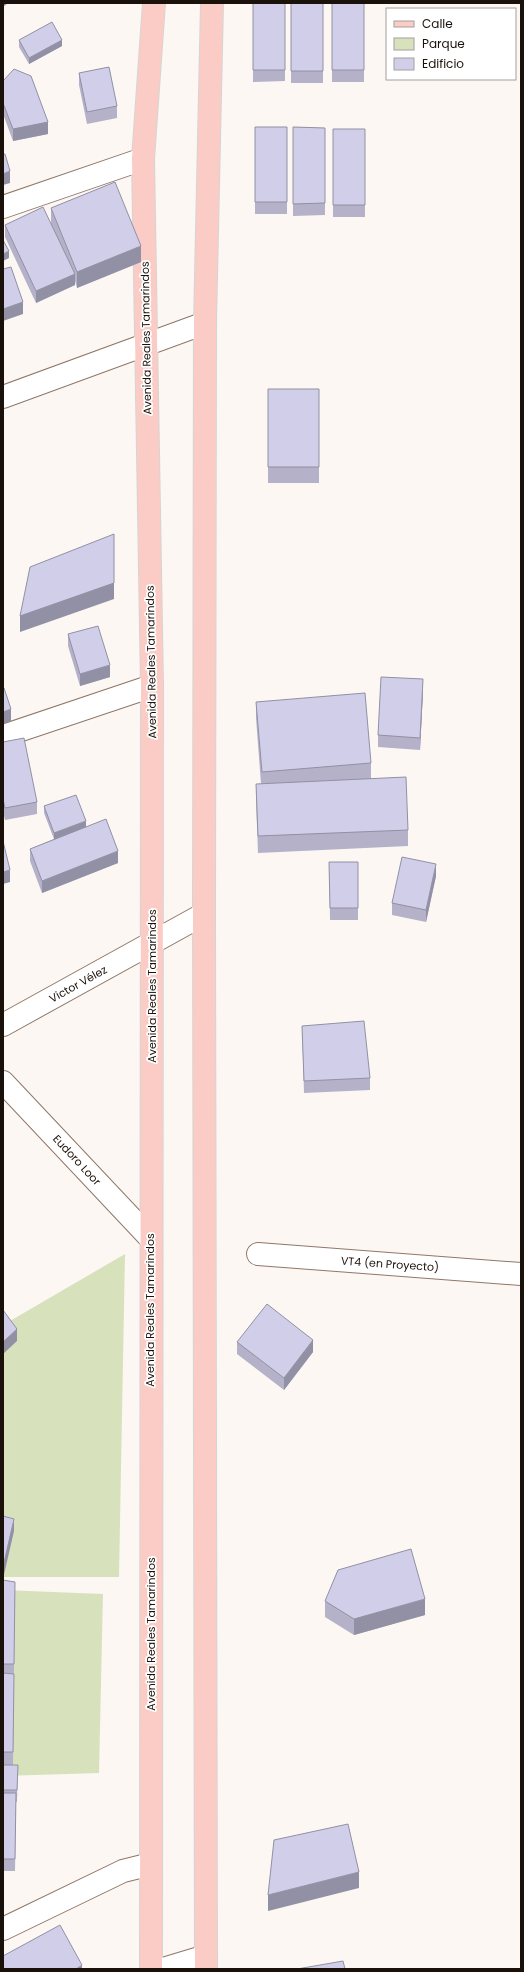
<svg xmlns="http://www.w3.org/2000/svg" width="524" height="1972" font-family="Poppins,sans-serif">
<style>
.green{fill:#d7e2bd}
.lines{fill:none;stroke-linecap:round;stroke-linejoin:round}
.minor-casing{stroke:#907768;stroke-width:24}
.major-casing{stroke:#d6d4d3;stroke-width:24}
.minor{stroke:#fff;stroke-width:22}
.major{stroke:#fbccc5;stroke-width:22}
.wall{fill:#b4b1c9}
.shaded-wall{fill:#9290a4}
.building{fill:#d1ceea;stroke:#9290a4}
.labels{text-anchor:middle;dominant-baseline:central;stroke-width:3.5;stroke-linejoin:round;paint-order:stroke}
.street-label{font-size:11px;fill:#1a110b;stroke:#fff}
</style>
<rect width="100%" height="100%" fill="#fcf7f3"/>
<path class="green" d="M125,1254L119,1577H3V1325Z
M3,1590L103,1594L99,1773L3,1776Z"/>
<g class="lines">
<g class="minor-casing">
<path id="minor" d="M3,207L143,159
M3,397L205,323
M3,736L152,686
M3,1025L204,914
M3,1082L150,1238
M258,1254L521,1274
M3,1929L123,1871L151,1864
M163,1969L206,1956"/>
</g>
<g class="major-casing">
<path id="major" d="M151,1969L152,686L143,159L154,3
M206,1969L204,914L205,323L212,3"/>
</g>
<use href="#minor" class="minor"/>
<use href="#major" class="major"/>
</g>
<path class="wall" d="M253,3H285V81L253,82Z
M291,3H323V83H291Z
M332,3H364V82H332Z
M19,40L62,46L29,64L19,47Z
M79,73L117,106V118L87,124L79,85Z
M3,81L48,134L13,141L3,114Z
M255,127H287V214H255Z
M293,127L325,128V215L293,216Z
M333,129H365V217H333Z
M51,208L141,262L77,288L75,281V285L36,303L5,237V225L54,232L51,224Z
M268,389H319V483H268Z
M68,634L110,677L80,686L68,646Z
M423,691L420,750L378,747V735Z
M256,702L371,763V779L408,830V846L258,853L256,800V784H261L256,718Z
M3,742L37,802V814L5,820L3,811Z
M44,806L86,827L118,863L42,893L30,861V849L54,839L44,813Z
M329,862H358V920H330Z
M436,876L426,922L392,915V903Z
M302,1026L370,1078V1090L304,1093Z
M237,1342L313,1352L284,1390L237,1354Z
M3,1580L15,1582L13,1765H18L17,1802H16L15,1871H3Z
M325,1601L425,1615L354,1635L325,1617Z"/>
<path class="shaded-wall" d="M3,3H8L3,7Z
M62,40V46L29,64V58Z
M48,122V134L13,141V129Z
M10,171V183L3,185V174Z
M141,246V262L77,288V272Z
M9,251V258L3,261V254Z
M75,274V285L36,303V291Z
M23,302V314L3,321V309Z
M114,534V599L20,632V616Z
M110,665V677L80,686V674Z
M423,679V691L420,750V738Z
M11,709V721L3,724V712Z
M86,821V828L54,840V833Z
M118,851V863L42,893V881Z
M436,864V876L426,922V910Z
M10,870V882L3,884V872Z
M17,1329V1341L3,1354V1342Z
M313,1340V1352L284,1390V1378Z
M14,1519V1531L3,1579V1567Z
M425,1599V1615L354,1635V1619Z
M359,1872V1888L268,1911V1895Z
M82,1965V1969H76Z"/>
<path class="building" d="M253,3H285V70H253Z
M291,3H323V71H291Z
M332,3H364V70H332Z
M52,22L62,40L29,58L19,40Z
M109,67L117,106L87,112L79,73Z
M14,69L31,76L48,122L13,129L3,103V81Z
M255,127H287V202H255Z
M293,127L325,128V203L293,204Z
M333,129H365V205H333Z
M3,154H5L10,171L3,174Z
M115,182L141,246L77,272L51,208Z
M43,207L75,274L36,291L5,225Z
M3,240L9,251L3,254Z
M11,267L23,302L3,309V269Z
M268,389H319V467H268Z
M114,534V583L20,616L30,567Z
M98,626L110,665L80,674L68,634Z
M381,677L423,679L420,738L378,735Z
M4,688L11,709L3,712V689Z
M365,693L371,763L262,772L256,702Z
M24,738L37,802L5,808L3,799V742Z
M406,777L408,830L258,836L256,784Z
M76,795L86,821L54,833L44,806Z
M106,819L118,851L42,881L30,849Z
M3,841L10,870L3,872Z
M402,857L436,864L426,910L392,903Z
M329,862H358V908H330Z
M364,1021L370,1078L304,1081L302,1026Z
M267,1304L313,1340L284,1378L237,1342Z
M3,1310L17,1329L3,1342Z
M3,1516L14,1519L3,1567Z
M411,1549L425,1599L354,1619L325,1601L338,1570Z
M3,1580L15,1582L14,1664H3Z
M3,1673L14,1674L13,1752H3Z
M3,1765H18L17,1790H3Z
M3,1793H16L15,1859H3Z
M348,1824L359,1872L268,1895L274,1840Z
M60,1925L82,1965L76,1969H3V1956Z
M343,1961L345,1969H297Z"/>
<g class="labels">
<g class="street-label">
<text transform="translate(146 338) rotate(-91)">Avenida Reales Tamarindos</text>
<text transform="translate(151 662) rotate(-91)">Avenida Reales Tamarindos</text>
<text transform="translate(78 984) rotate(-29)">Victor Vélez</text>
<text transform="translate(152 986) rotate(-90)">Avenida Reales Tamarindos</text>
<text transform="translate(77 1160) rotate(47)">Eudoro Loor</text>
<text transform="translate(390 1264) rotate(4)">VT4 (en Proyecto)</text>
<text transform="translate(150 1310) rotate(-90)">Avenida Reales Tamarindos</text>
<text transform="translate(151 1634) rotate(-90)">Avenida Reales Tamarindos</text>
</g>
</g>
<rect width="524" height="1972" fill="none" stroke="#1a110b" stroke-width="8"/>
<rect x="386" y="8" width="130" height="72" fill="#ffffff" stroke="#a3a09d"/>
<rect x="394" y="21" width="20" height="6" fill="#fbccc5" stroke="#a3a09d"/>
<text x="422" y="28" font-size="12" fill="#1a110b">Calle</text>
<rect x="394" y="38" width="20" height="12" fill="#d7e2bd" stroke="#a3a09d"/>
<text x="422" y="48" font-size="12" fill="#1a110b">Parque</text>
<rect x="394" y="58" width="20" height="12" fill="#d1ceea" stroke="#a3a09d"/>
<text x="422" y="68" font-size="12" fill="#1a110b">Edificio</text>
</svg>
